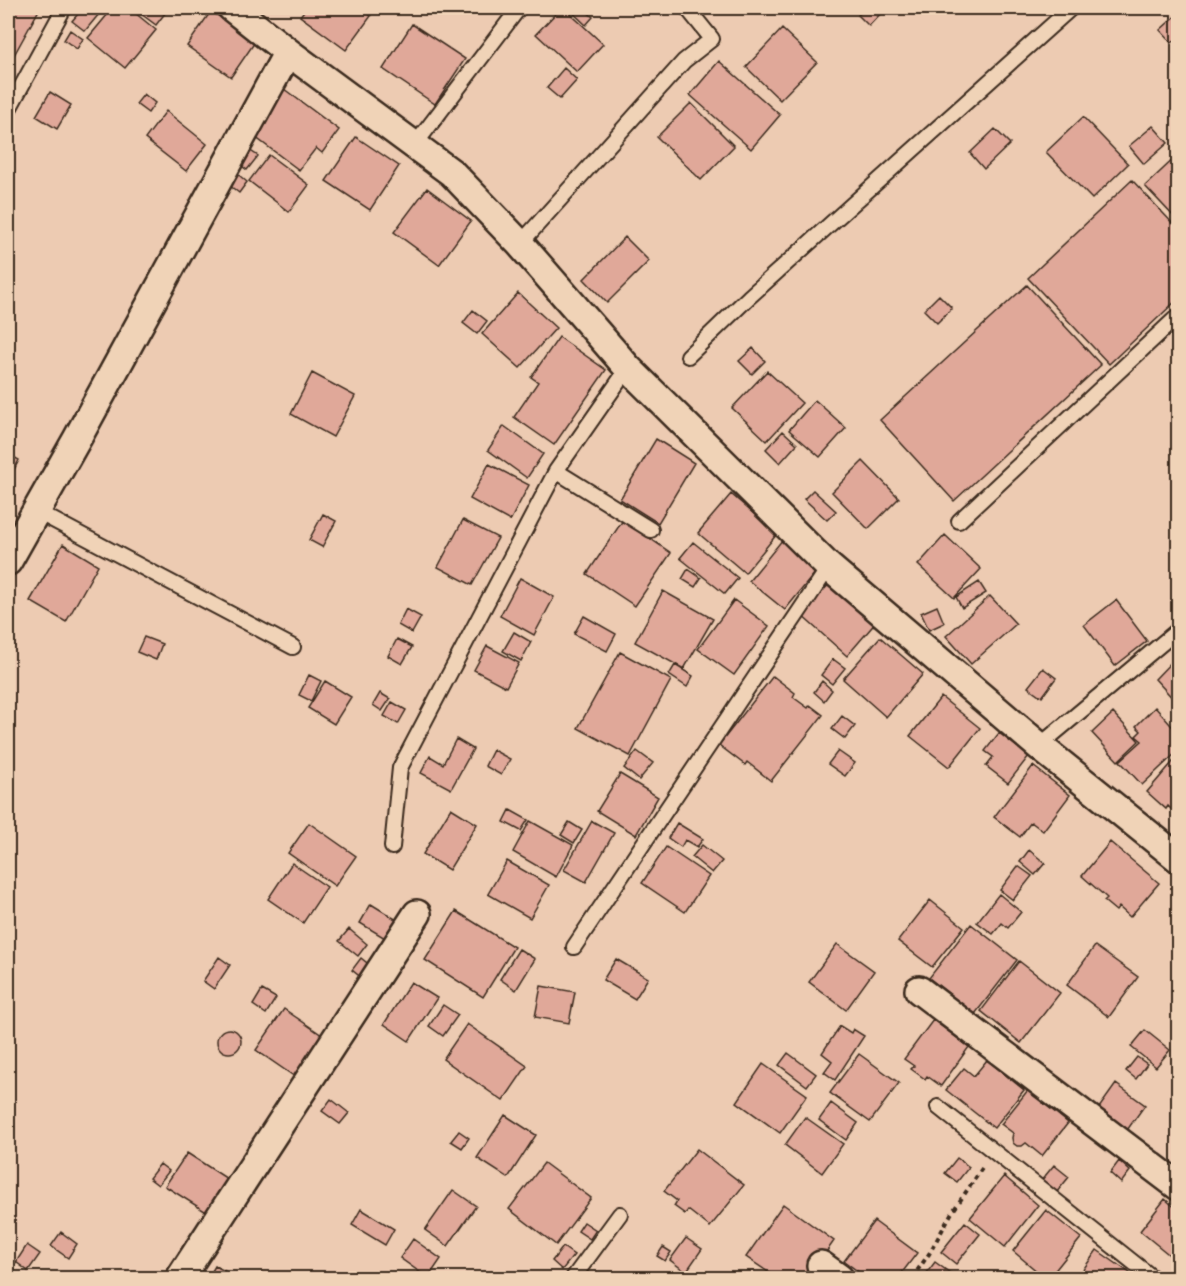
<svg xmlns="http://www.w3.org/2000/svg" width="1186" height="1286" font-family="'Comic Neue',sans-serif">
<style>
.building{fill:#e0a899;stroke:#3b2a1e;stroke-width:1.5}
.lines{fill:none;stroke-linecap:round;stroke-linejoin:round}
.service-casing{stroke:#3b2a1e;stroke-width:18}
.minor-casing{stroke:#3b2a1e;stroke-width:32}
.path{stroke:#3b2a1e;stroke-width:4;stroke-dasharray:4.5 4.5;stroke-linecap:butt}
.service{stroke:#f0d3b7;stroke-width:14}
.minor{stroke:#f0d3b7;stroke-width:27}
</style>
<rect width="100%" height="100%" fill="#edcbb2"/>
<filter id="ink" filterUnits="userSpaceOnUse"><feTurbulence type="fractalNoise" baseFrequency=".0167" numOctaves="2"/><feDisplacementMap in="SourceGraphic" scale="12" xChannelSelector="R" yChannelSelector="G"/><feConvolveMatrix kernelMatrix="1 2 1 2 8 2 1 2 1" color-interpolation-filters="sRGB"/></filter>
<g filter="url(#ink)">
<path class="building" d="M8,8H40L8,66Z
M83,8H104L85,31L72,21Z
M113,8H129L156,30L125,68L88,38Z
M133,8H169L156,25Z
M306,8H360L371,16L346,50L300,16Z
M561,8H564L603,44L577,72L536,34Z
M568,8H583L593,17L586,25Z
M866,8H877L882,12L869,26L858,15Z
M211,11L255,42L231,77L187,46Z
M1178,14V37L1172,43L1160,30Z
M412,24L465,59L435,104L383,69Z
M782,29L817,62L780,100L746,67Z
M70,30L83,39L77,49L64,40Z
M719,61L780,115L751,149L690,95Z
M564,68L577,80L560,99L547,88Z
M280,86L339,130L322,153L316,148L299,170L247,131Z
M50,92L71,105L57,129L36,116Z
M144,94L155,103L148,113L136,104Z
M691,103L734,146L701,180L657,137Z
M166,111L207,144L186,171L145,139Z
M1083,117L1128,164L1092,199L1046,152Z
M1153,126L1168,143L1144,164L1129,146Z
M995,129L1010,144L984,169L970,153Z
M356,137L399,166L370,210L326,181Z
M243,146L258,156L247,170L233,159Z
M269,155L309,185L289,212L249,181Z
M1178,155V221L1145,186Z
M233,170L247,182L239,193L224,181Z
M1132,180L1178,229V299L1109,364L1028,278Z
M427,188L471,221L439,265L394,232Z
M625,237L649,261L607,303L584,279Z
M1027,285L1101,365L954,501L880,420Z
M518,293L556,328L520,368L482,334Z
M939,295L952,308L937,323L924,310Z
M473,310L487,321L477,334L463,323Z
M559,337L606,370L554,445L514,417L538,382L531,377Z
M753,348L765,361L752,374L739,361Z
M767,371L802,403L767,441L732,408Z
M312,373L355,396L333,437L291,414Z
M815,400L846,428L820,457L789,430Z
M504,426L543,454L527,478L488,450Z
M783,431L797,444L780,463L766,449Z
M656,439L694,463L658,523L620,499Z
M8,454L19,460L8,481Z
M863,461L899,498L868,529L832,492Z
M489,464L529,485L510,521L470,499Z
M813,490L836,511L827,520L804,499Z
M731,494L777,534L745,573L698,533Z
M323,514L336,521L322,547L309,540Z
M463,520L498,538L472,585L438,567Z
M623,520L671,553L635,606L587,574Z
M945,535L981,569L954,598L918,565Z
M783,539L819,568L785,610L749,581Z
M693,542L738,578L725,594L680,558Z
M63,544L98,565L66,622L30,601Z
M688,569L701,578L695,587L682,579Z
M520,578L554,597L534,635L500,616Z
M832,581L877,621L847,656L801,615Z
M979,582L986,593L962,608L956,597Z
M663,591L713,619L684,669L635,642Z
M990,596L1016,624L971,664L946,636Z
M734,600L769,626L734,675L698,649Z
M1116,600L1147,641L1115,666L1084,625Z
M937,606L944,623L929,630L921,613Z
M406,609L421,617L412,633L398,625Z
M584,616L616,634L607,651L574,634Z
M514,632L531,642L521,661L503,651Z
M144,637L162,644L156,660L137,652Z
M880,637L923,674L886,717L843,679Z
M397,639L412,647L402,664L388,656Z
M487,646L519,663L506,687L474,670Z
M620,652L671,680L630,756L578,728Z
M1178,655V704L1155,679Z
M833,659L845,668L832,684L821,675Z
M675,665L693,676L687,687L669,675Z
M1043,668L1056,678L1042,697L1028,687Z
M309,675L321,681L311,701L299,695Z
M773,676L795,693L793,697L808,708L810,705L823,715L771,781L747,762L745,765L719,745Z
M325,681L351,697L334,724L308,708Z
M822,681L832,690L824,701L814,692Z
M380,693L390,699L382,711L373,705Z
M941,697L980,728L949,767L910,736Z
M392,702L406,710L398,724L384,716Z
M1155,707L1178,733V751L1142,785L1120,761L1142,741L1136,736L1141,731L1136,726Z
M1113,713L1139,741L1118,761L1092,733Z
M842,716L855,726L845,739L832,729Z
M999,733L1029,756L1008,783L986,766L993,757L985,751Z
M456,739L473,749L451,789L421,773L430,756L443,764Z
M493,750L510,759L501,775L485,766Z
M637,751L653,763L639,780L624,768Z
M838,751L855,763L845,776L828,764Z
M1178,756V816L1168,806L1166,809L1147,792Z
M1033,766L1070,795L1043,831L1031,822L1020,837L994,817Z
M620,774L658,797L636,835L597,811Z
M451,808L477,824L449,870L423,854Z
M510,810L528,820L521,831L504,822Z
M530,821L573,845L556,877L513,852Z
M592,821L614,833L586,882L564,870Z
M569,822L582,830L574,843L561,835Z
M309,823L356,856L335,886L288,853Z
M677,823L703,839L697,847L685,840L681,847L668,838Z
M1110,842L1159,883L1130,917L1119,907L1116,911L1104,901L1107,898L1082,876Z
M702,845L722,861L712,873L692,857Z
M666,847L709,876L685,912L642,883Z
M1029,850L1045,863L1035,875L1020,862Z
M507,861L549,885L530,918L488,894Z
M292,863L327,887L303,923L268,899Z
M1018,866L1032,876L1013,900L1000,890Z
M999,894L1021,912L1008,928L1002,923L993,934L977,922Z
M930,900L964,927L932,967L898,941Z
M371,904L397,920L385,938L360,923Z
M456,911L514,947L483,997L425,960Z
M971,924L1017,960L975,1014L929,978Z
M349,929L367,944L358,956L339,941Z
M837,944L874,971L846,1010L809,982Z
M1095,946L1138,977L1109,1017L1067,985Z
M519,949L535,959L516,990L500,979Z
M219,957L230,965L214,989L203,981Z
M361,958L372,967L363,979L352,970Z
M616,959L648,978L635,999L603,980Z
M1019,961L1060,993L1021,1043L981,1011Z
M411,982L437,998L409,1041L384,1024Z
M541,986L575,992L569,1023L535,1017Z
M262,990L276,998L266,1014L253,1005Z
M443,1005L458,1015L443,1036L429,1026Z
M284,1009L329,1040L301,1081L256,1050Z
M933,1020L969,1047L941,1086L927,1076L925,1079L911,1069L914,1066L904,1059Z
M467,1024L527,1066L503,1101L443,1059Z
M840,1026L851,1033L853,1029L864,1036L835,1080L824,1072L832,1061L822,1053Z
M217 1041a12 12 0 1 1 24 0a12 12 0 1 1-24 0Z
M1145,1030L1170,1050L1156,1067L1131,1047Z
M788,1053L816,1074L807,1086L779,1065Z
M859,1054L899,1083L870,1122L830,1093Z
M1137,1057L1147,1064L1136,1079L1126,1071Z
M987,1060L1024,1090L994,1128L946,1090L964,1068L974,1076Z
M763,1064L807,1095L780,1133L737,1102Z
M1116,1084L1145,1105L1125,1133L1096,1112Z
M1028,1090L1068,1123L1042,1156L1026,1143L1022,1146H1017L1013,1143L1012,1138L1013,1133L1001,1124Z
M331,1099L349,1113L340,1124L322,1111Z
M831,1103L858,1123L846,1140L819,1120Z
M505,1115L536,1135L508,1178L477,1158Z
M805,1117L843,1144L822,1173L785,1145Z
M459,1131L469,1138L462,1148L451,1141Z
M697,1149L744,1185L710,1227L688,1210L685,1214L674,1206L677,1201L664,1191Z
M187,1153L232,1182L211,1215L165,1186Z
M957,1158L969,1167L957,1182L945,1173Z
M1119,1161L1130,1171L1121,1183L1110,1173Z
M544,1163L591,1198L556,1245L509,1209Z
M160,1164L169,1171L158,1185L149,1178Z
M1054,1165L1069,1177L1056,1193L1041,1181Z
M1004,1176L1038,1205L1005,1247L970,1218Z
M453,1190L476,1206L448,1246L425,1230Z
M1165,1199L1178,1210V1262L1140,1231Z
M783,1204L834,1241L808,1278H777L746,1257Z
M361,1209L394,1229L385,1245L352,1225Z
M1046,1210L1081,1238L1049,1278H1045L1013,1251Z
M874,1221L917,1253L898,1278H867L844,1261Z
M584,1222L596,1230L590,1239L578,1231Z
M965,1222L980,1234L956,1264L941,1252Z
M61,1232L77,1244L68,1258L51,1246Z
M686,1238L702,1249L686,1272L670,1260Z
M413,1239L441,1259L428,1278L400,1258Z
M27,1245L40,1254L28,1271L16,1262Z
M563,1247L574,1255L562,1270L552,1261Z
M663,1247L671,1252L665,1261L657,1256Z
M1097,1250L1137,1278H1077Z
M935,1262L957,1278H923Z
M215,1266L225,1271L221,1278H208Z"/>
<g class="lines">
<g class="service-casing">
<path id="service" d="M8,111L64,8
M414,146L519,8
M520,244L684,61L712,39L687,8
M688,356L749,297L1071,8
M556,471L651,530
M36,511L293,647
M959,521L1178,316
M1039,746L1178,630
M392,847L400,768L556,471L628,368
M574,947L829,567
M938,1107L1153,1278
M573,1278L620,1214"/>
</g>
<g class="minor-casing">
<path id="minor" d="M232,8L288,52L452,173L520,244L628,368L829,567L1039,746L1178,858
M8,561L77,439L288,52
M919,990L1178,1186
M821,1265L839,1278
M180,1278L417,914"/>
</g>
<path class="path" d="M912,1278L929,1254L951,1214L983,1167"/>
<use href="#service" class="service"/>
<use href="#minor" class="minor"/>
</g>
</g>
<rect width="1186" height="1286" fill="none" stroke="#f0d3b7" stroke-width="30"/>
<rect x="15" y="15" width="1156" height="1256" fill="none" stroke="#3b2a1e" stroke-width="2" filter="url(#ink)"/>
</svg>
